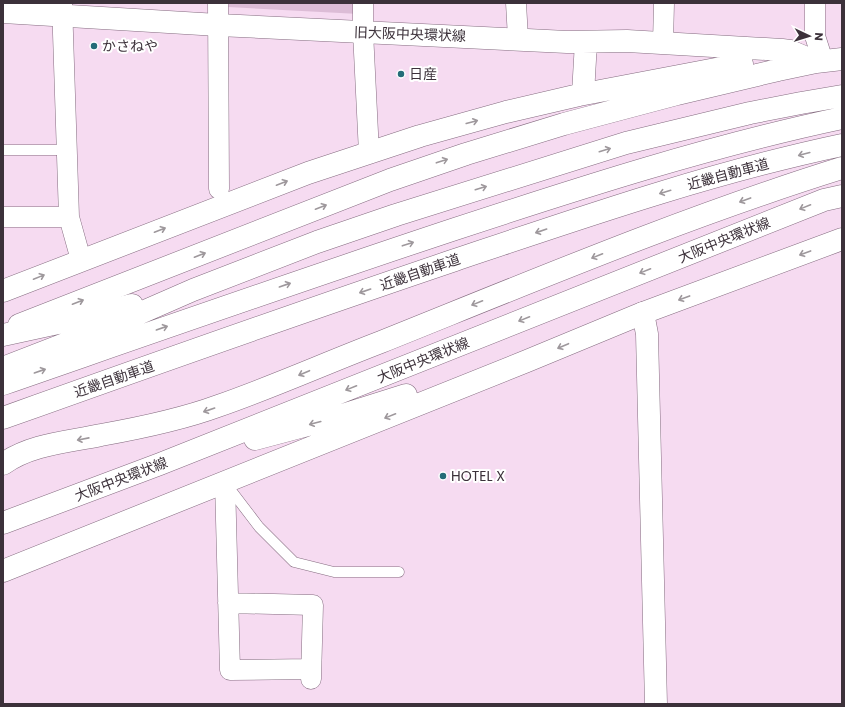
<svg xmlns="http://www.w3.org/2000/svg" width="845" height="707" font-family="Poppins,'Noto Sans JP',sans-serif">
<style>
.green{fill:#dcbcd6}
.lines{fill:none;stroke-linecap:round;stroke-linejoin:round}
.service-casing{stroke:#856c80;stroke-width:11}
.minor-casing{stroke:#856c80;stroke-width:21}
.tertiary-casing{stroke:#856c80;stroke-width:23}
.primary-casing{stroke:#856c80;stroke-width:23}
.motorway-casing{stroke:#856c80;stroke-width:23}
.service{stroke:#fff;stroke-width:10}
.minor{stroke:#fff;stroke-width:20}
.tertiary{stroke:#fff;stroke-width:22}
.primary{stroke:#fff;stroke-width:22}
.motorway{stroke:#fff;stroke-width:22}
.oneway{stroke:#9e989c}
.poi-dot{fill:#246c78;stroke:#fff;stroke-width:1.5}
.labels{text-anchor:middle;dominant-baseline:central;stroke-width:4;stroke-linejoin:round;paint-order:stroke}
.street-label{font-size:14px;fill:#3c313a;stroke:#fff}
.poi-label{font-size:14px;fill:#3c313a;stroke:#fff;text-anchor:start}
</style>
<rect width="100%" height="100%" fill="#f6dbf1"/>
<path class="green" d="M229,3H359V14L228,7Z"/>
<g class="lines">
<g class="service-casing">
<path id="service" d="M3,150H67
M227,485L259,527L294,562L334,572H399"/>
</g>
<g class="minor-casing">
<path id="minor" d="M62,3L69,217L81,260
M218,3L219,189
M363,3V32L369,153
M516,3L518,38
M815,3V36L823,61
M663,43L664,3
M3,217H69
M225,482L230,670L311,669
M228,603L313,605L311,679"/>
</g>
<g class="tertiary-casing">
<path id="tertiary" d="M643,313L647,334L656,704"/>
</g>
<g class="primary-casing">
<path id="primary" d="M3,12L218,25L567,42L627,41L782,50L790,51L816,62
M583,94L586,42
M3,291L308,173L420,136L506,112L579,95L742,64
M19,325L390,180L466,154L564,124L677,94L778,70L816,62L842,59
M255,439L330,419L406,395
M3,523L160,464L824,200L842,196
M3,571L527,361L643,313L842,239"/>
</g>
<g class="motorway-casing">
<path id="motorway" d="M3,335L81,318L132,305
M3,368L106,328L193,290L317,242L396,215L626,143L750,113L801,103L842,96
M3,384C153,332 304,279 455,229C583,187 710,146 842,118
M3,418C154,364 304,311 455,260C583,217 710,173 842,145
M3,464C31,444 68,442 101,435C140,428 180,420 218,406C273,387 326,363 381,342C533,281 685,217 842,168"/>
</g>
<use href="#service" class="service"/>
<use href="#minor" class="minor"/>
<use href="#tertiary" class="tertiary"/>
<use href="#primary" class="primary"/>
<use href="#motorway" class="motorway"/>
</g>
<defs><path id="oneway-shaft" d="M-6 0H5M1.5-3L5.5 0L1.5 3" fill="none" stroke-width="1.6" stroke-linecap="round" stroke-linejoin="round"/></defs>
<g class="oneway">
<use href="#oneway-shaft" transform="translate(472 122) rotate(-15)"/>
<use href="#oneway-shaft" transform="translate(605 150) rotate(-17)"/>
<use href="#oneway-shaft" transform="translate(804 154) rotate(165)"/>
<use href="#oneway-shaft" transform="translate(442 161) rotate(-18)"/>
<use href="#oneway-shaft" transform="translate(282 183) rotate(-21)"/>
<use href="#oneway-shaft" transform="translate(481 188) rotate(-17)"/>
<use href="#oneway-shaft" transform="translate(665 192) rotate(163)"/>
<use href="#oneway-shaft" transform="translate(745 200) rotate(160)"/>
<use href="#oneway-shaft" transform="translate(321 207) rotate(-21)"/>
<use href="#oneway-shaft" transform="translate(805 207) rotate(158)"/>
<use href="#oneway-shaft" transform="translate(160 230) rotate(-21)"/>
<use href="#oneway-shaft" transform="translate(541 231) rotate(161)"/>
<use href="#oneway-shaft" transform="translate(408 244) rotate(-18)"/>
<use href="#oneway-shaft" transform="translate(805 253) rotate(160)"/>
<use href="#oneway-shaft" transform="translate(200 255) rotate(-21)"/>
<use href="#oneway-shaft" transform="translate(597 256) rotate(158)"/>
<use href="#oneway-shaft" transform="translate(645 271) rotate(158)"/>
<use href="#oneway-shaft" transform="translate(39 277) rotate(-22)"/>
<use href="#oneway-shaft" transform="translate(285 285) rotate(-19)"/>
<use href="#oneway-shaft" transform="translate(365 291) rotate(161)"/>
<use href="#oneway-shaft" transform="translate(684 298) rotate(160)"/>
<use href="#oneway-shaft" transform="translate(78 302) rotate(-21)"/>
<use href="#oneway-shaft" transform="translate(477 303) rotate(158)"/>
<use href="#oneway-shaft" transform="translate(524 319) rotate(158)"/>
<use href="#oneway-shaft" transform="translate(162 328) rotate(-19)"/>
<use href="#oneway-shaft" transform="translate(563 346) rotate(157)"/>
<use href="#oneway-shaft" transform="translate(40 371) rotate(-19)"/>
<use href="#oneway-shaft" transform="translate(304 373) rotate(157)"/>
<use href="#oneway-shaft" transform="translate(351 388) rotate(158)"/>
<use href="#oneway-shaft" transform="translate(209 410) rotate(161)"/>
<use href="#oneway-shaft" transform="translate(390 416) rotate(158)"/>
<use href="#oneway-shaft" transform="translate(315 423) rotate(165)"/>
<use href="#oneway-shaft" transform="translate(83 439) rotate(169)"/>
</g>
<g class="poi-dot">
<circle cx="94" cy="46" r="4"/>
<circle cx="401" cy="74" r="4"/>
<circle cx="443" cy="476" r="4"/>
</g>
<g class="labels">
<g class="street-label">
<text transform="translate(410 34) rotate(2)">旧大阪中央環状線</text>
<text transform="translate(728 174) rotate(-15)">近畿自動車道</text>
<text transform="translate(724 240) rotate(-22)">大阪中央環状線</text>
<text transform="translate(420 272) rotate(-19)">近畿自動車道</text>
<text transform="translate(423 360) rotate(-22)">大阪中央環状線</text>
<text transform="translate(114 379) rotate(-19)">近畿自動車道</text>
<text transform="translate(121 479) rotate(-21)">大阪中央環状線</text>
</g>
<g class="poi-label">
<text x="102" y="46">かさねや</text>
<text x="409" y="74">日産</text>
<text x="451" y="476">HOTEL X</text>
</g>
</g>
<rect width="845" height="707" fill="none" stroke="#3c313a" stroke-width="8"/>
<g transform="translate(809 36) rotate(94)" stroke="#ffffff" stroke-width="3" paint-order="stroke">
<path d="M0-3L7 15L0 10L-7 15Z" fill="#3c313a"/>
<text y="-6" font-size="11" font-weight="bold" text-anchor="middle" fill="#3c313a">N</text>
</g>
</svg>
